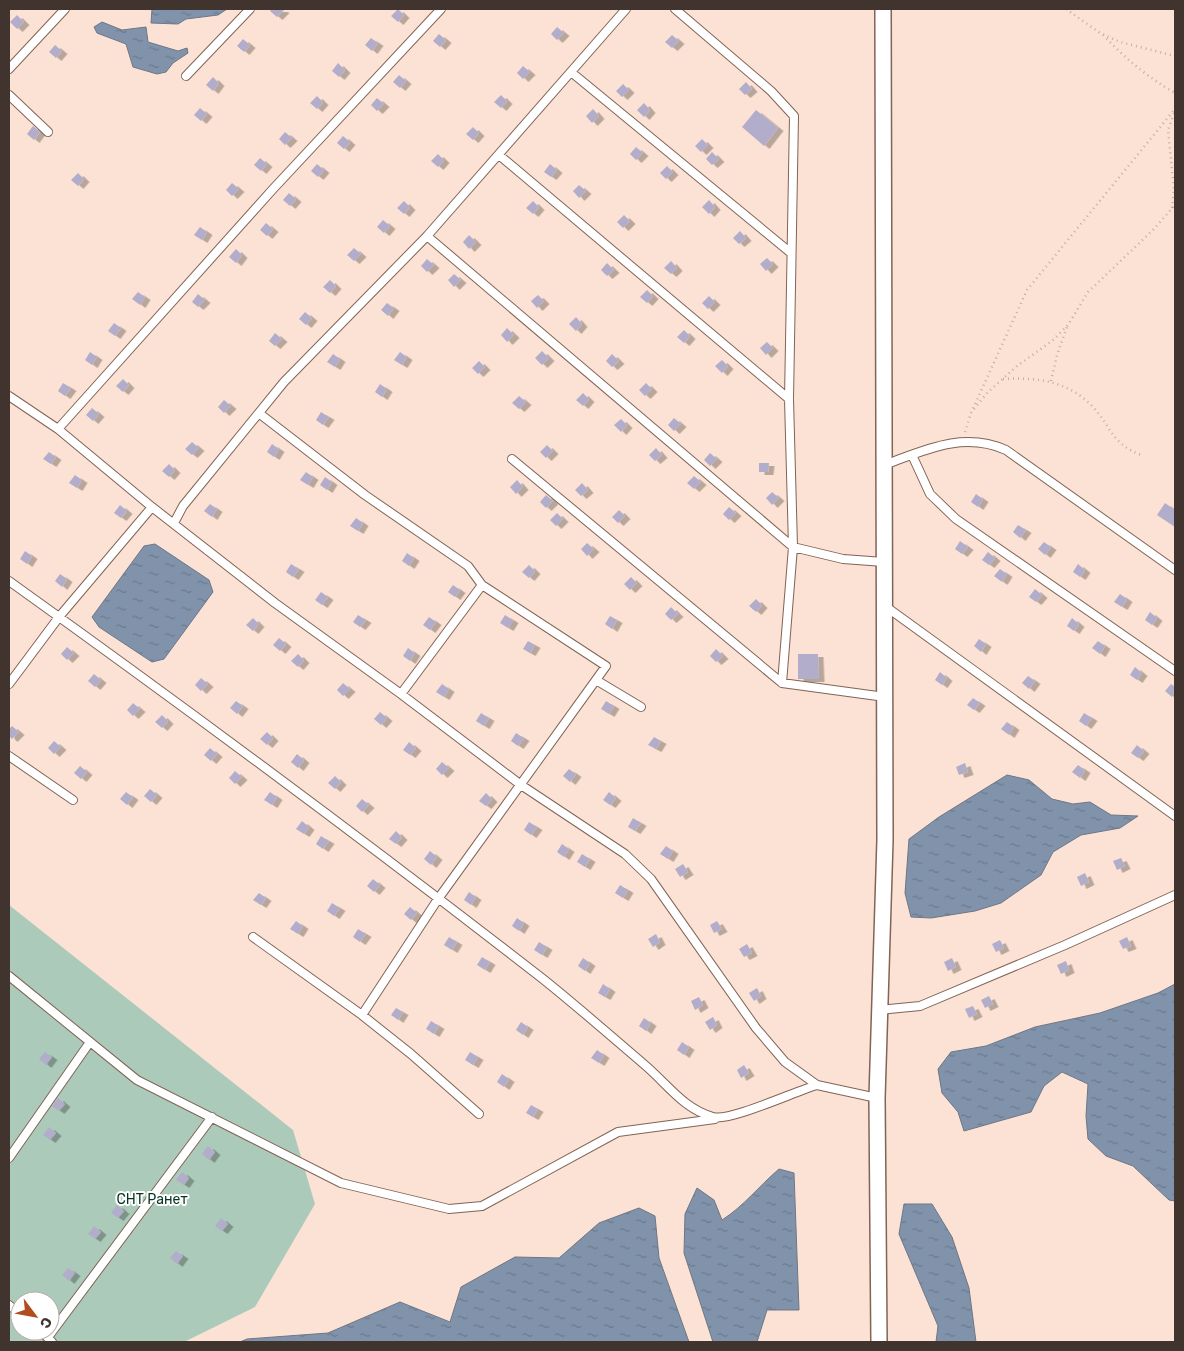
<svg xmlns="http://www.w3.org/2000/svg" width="1184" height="1351" font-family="Rubik,sans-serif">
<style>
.garden{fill:#accaba;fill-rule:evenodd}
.water{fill:url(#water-ripples);stroke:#6e7686}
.building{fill:#b2adcb;filter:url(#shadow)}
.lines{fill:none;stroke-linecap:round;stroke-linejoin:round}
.lane-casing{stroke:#806456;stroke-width:10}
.street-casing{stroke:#806456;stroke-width:18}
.path{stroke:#c3ada1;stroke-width:2.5;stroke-dasharray:1 4;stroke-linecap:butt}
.lane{stroke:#fff;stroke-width:8}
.street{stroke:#fff;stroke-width:15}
.labels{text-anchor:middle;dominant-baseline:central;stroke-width:4;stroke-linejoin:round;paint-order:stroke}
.park-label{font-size:14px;fill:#073422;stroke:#fff}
</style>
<defs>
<pattern id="water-ripples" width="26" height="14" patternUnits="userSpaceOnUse" patternTransform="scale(1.25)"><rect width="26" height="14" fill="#8193ab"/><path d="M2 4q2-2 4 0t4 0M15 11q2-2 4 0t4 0" fill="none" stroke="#6b798c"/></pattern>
<filter id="shadow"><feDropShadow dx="5.5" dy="3" stdDeviation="0" flood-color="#0004"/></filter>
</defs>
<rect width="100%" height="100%" fill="#fce2d4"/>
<path class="garden" d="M9,905L293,1130L315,1204L255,1307L184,1342H9ZM20,1301H50V1331H20Z"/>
<path class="water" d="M152,9H227L218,15L186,19L178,24L151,23Z
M102,22L122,30L146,27L148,42L178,51L187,48L188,53L173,63L166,72L157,74L133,67L126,44L97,33L94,27Z
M155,544L209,580L213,592L164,659L152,662L99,627L92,617L144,546Z
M1007,775L1029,780L1052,799L1073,804L1090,802L1111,815L1138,816L1120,828L1081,835L1053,852L1041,875L1001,903L975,911L931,918L911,917L905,893L909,839L939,817Z
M1175,984V1201L1169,1200L1133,1166L1106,1156L1088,1139L1086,1116L1088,1084L1062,1072L1044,1086L1031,1112L964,1131L958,1112L942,1093L938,1069L951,1052L986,1046L1035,1027L1100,1013L1158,993Z
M779,1169L794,1173L799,1310H767L757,1342H713L684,1253L685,1214L697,1188L714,1200L722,1220C744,1206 759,1186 779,1169Z
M904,1204H932L952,1237L969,1288L976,1342H936L938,1326L899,1234Z
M639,1208L655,1216L659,1258L689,1342H240L247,1339L328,1333L400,1302L450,1322L461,1287L515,1257L559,1258L599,1223Z"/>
<path class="building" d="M272,9H282L284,10L277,17L270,11Z
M398,9L404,15L398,22L391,16Z
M17,15L24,22L17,29L10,22Z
M557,27L564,33L557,40L551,34Z
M439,34L446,40L440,47L433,41Z
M672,35L679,41L672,48L665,42Z
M371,38L378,43L372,51L365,45Z
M243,39L250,45L244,52L237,46Z
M55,45L62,51L56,58L49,52Z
M338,63L345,70L339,77L332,71Z
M523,66L530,72L523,79L517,73Z
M399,75L406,81L400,88L393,82Z
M213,77L219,83L213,91L206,85Z
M746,82L752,89L745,95L739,89Z
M623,84L629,90L622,97L616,91Z
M501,95L507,101L501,108L494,102Z
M317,96L323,102L317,109L310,103Z
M377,98L384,104L377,111L371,105Z
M644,103L650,110L644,117L637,110Z
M200,108L207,114L201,121L194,115Z
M593,109L599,116L592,123L586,116Z
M756,110L778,128L764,146L742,127Z
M33,126L40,132L34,140L27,134Z
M473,127L479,133L473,140L466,134Z
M285,132L292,138L285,145L279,139Z
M343,136L350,142L344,149L337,143Z
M702,139L708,145L701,152L695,146Z
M636,147L643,153L636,160L630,154Z
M712,152L719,159L712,165L706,159Z
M438,154L444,160L438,167L431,161Z
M260,158L267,164L261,171L254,165Z
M317,164L324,170L318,177L311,171Z
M550,164L557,170L551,177L544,172Z
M667,166L673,172L666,179L660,173Z
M78,173L84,179L78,186L71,180Z
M232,183L239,189L232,196L226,190Z
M579,185L586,191L579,198L573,191Z
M289,193L296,199L290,206L283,200Z
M709,200L715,207L709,214L702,207Z
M404,201L410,207L404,214L397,208Z
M533,201L539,207L533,214L526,208Z
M624,215L630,221L623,228L617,222Z
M383,220L390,226L384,233L377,227Z
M266,223L273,229L267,236L260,230Z
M200,227L207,232L202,240L194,235Z
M740,231L746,238L739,244L733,238Z
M469,235L476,242L469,249L463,242Z
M354,248L361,254L354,261L347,255Z
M236,249L242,255L236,263L229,257Z
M767,258L773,264L766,271L760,264Z
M427,259L434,265L427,272L421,266Z
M671,261L677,268L671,274L664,268Z
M607,263L614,270L607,276L601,270Z
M454,274L461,280L454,287L448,280Z
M330,280L336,286L330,293L323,287Z
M647,290L653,296L647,303L640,297Z
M138,292L145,297L140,305L132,299Z
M198,294L205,300L198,307L192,302Z
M538,295L544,301L537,308L531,301Z
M709,296L715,302L708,309L702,303Z
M387,303L394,308L388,316L381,310Z
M305,312L312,318L306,325L299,319Z
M576,317L582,324L576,331L569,324Z
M114,323L121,328L115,336L108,331Z
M507,328L514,335L507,342L501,335Z
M684,330L690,336L684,343L677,337Z
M275,333L282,339L275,346L269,341Z
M767,342L773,348L766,355L760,348Z
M542,351L549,358L542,365L535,358Z
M90,352L97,357L92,365L85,360Z
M400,352L407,357L402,365L394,360Z
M333,354L340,359L335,367L327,362Z
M612,354L619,361L612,367L606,361Z
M722,360L728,366L722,373L715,366Z
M479,361L485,367L478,374L472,368Z
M123,379L129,385L123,392L116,386Z
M63,383L71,388L65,396L58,391Z
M646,383L652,389L645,396L639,390Z
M380,384L387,389L382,397L375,392Z
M583,393L589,399L583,406L576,400Z
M519,396L526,402L519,409L512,403Z
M224,400L231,406L224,413L218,407Z
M92,408L99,414L93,421L86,415Z
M321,412L329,417L323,425L316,420Z
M674,418L681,424L674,431L668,425Z
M621,419L627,425L621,432L614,425Z
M192,442L199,448L192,455L185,449Z
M272,444L279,449L274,457L267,452Z
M547,445L553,451L546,458L540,452Z
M656,448L662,455L655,461L649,455Z
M49,452L56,457L51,464L43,459Z
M710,453L717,459L710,466L704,460Z
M759,463H769L768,472H759Z
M169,464L175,470L169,477L162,471Z
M306,472L313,477L308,485L300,480Z
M75,475L82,480L77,488L69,483Z
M694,476L701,482L694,489L687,483Z
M325,477L332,482L327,490L320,485Z
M517,480L523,487L516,494L510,487Z
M582,483L588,490L581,496L575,490Z
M772,492L779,498L772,505L766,498Z
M976,494L983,499L978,507L971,502Z
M546,495L553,501L546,508L540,502Z
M1165,503L1175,510V527L1157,515Z
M210,504L217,509L212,517L204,511Z
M120,505L127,511L121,518L114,513Z
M729,507L736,513L729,520L723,514Z
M619,510L625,516L618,523L612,517Z
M557,513L563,519L556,526L550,520Z
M356,518L363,523L358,531L350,526Z
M1018,525L1026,530L1020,538L1013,532Z
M960,541L968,547L962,554L955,549Z
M1044,542L1051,547L1045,555L1038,549Z
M587,543L594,549L587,556L581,549Z
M25,551L32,556L27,564L20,559Z
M988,552L995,558L989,565L982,560Z
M407,553L414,558L409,566L402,561Z
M291,564L299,569L293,577L286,572Z
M1078,564L1085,570L1080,577L1073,572Z
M529,565L535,571L529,578L522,572Z
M1000,569L1007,574L1002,582L994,576Z
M60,574L67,579L62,587L55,581Z
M631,577L637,583L630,590L624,584Z
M453,585L460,590L455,597L448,592Z
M1035,589L1042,595L1036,602L1029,597Z
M321,592L328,597L322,605L315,600Z
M1120,594L1127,599L1122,607L1114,602Z
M756,599L762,605L756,612L749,606Z
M671,607L678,614L671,620L665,614Z
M1150,612L1157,618L1152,625L1145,620Z
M358,615L366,620L360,627L353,622Z
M505,615L513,620L508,628L500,623Z
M610,616L617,620L612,629L605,624Z
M429,617L436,622L430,630L423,625Z
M253,618L259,624L253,631L246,625Z
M1072,618L1079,624L1074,631L1067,626Z
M279,638L286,644L280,651L273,645Z
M979,639L986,644L981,652L974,646Z
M528,641L535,645L530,653L523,649Z
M1098,641L1105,646L1100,654L1092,648Z
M67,647L74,653L67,660L61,654Z
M408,648L415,653L410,661L403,656Z
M716,649L723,656L716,662L710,656Z
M298,654L304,660L298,667L291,661Z
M798,654H818L819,679H798Z
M1135,667L1142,673L1137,680L1130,675Z
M940,672L947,678L942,685L935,680Z
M94,674L101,680L95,687L88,681Z
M1028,676L1035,681L1029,689L1022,683Z
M201,678L208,684L201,691L195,685Z
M343,683L350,689L343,696L337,690Z
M442,684L449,689L444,697L436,692Z
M1171,684L1175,687L1172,697L1165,691Z
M973,698L980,703L974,710L967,705Z
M236,701L243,706L237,714L230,708Z
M606,701L614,706L609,714L601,709Z
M133,703L140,709L133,716L127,710Z
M380,712L387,718L381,725L374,719Z
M481,713L489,718L484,726L476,721Z
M1084,713L1092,718L1086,726L1079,721Z
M162,715L168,721L162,728L155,722Z
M1007,722L1014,727L1009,735L1001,729Z
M12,726L19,732L12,739L9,736V729Z
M267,732L273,738L267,745L260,739Z
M516,733L524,738L518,746L511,741Z
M654,737L661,741L656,749L648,745Z
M54,741L61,747L54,754L48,748Z
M409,742L416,748L410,755L403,750Z
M1137,745L1144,751L1138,758L1131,753Z
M210,748L217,754L211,761L204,755Z
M297,754L304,760L298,768L291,762Z
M442,762L449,768L442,775L436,769Z
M965,763L968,772L959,775L956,767Z
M1078,765L1085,770L1080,778L1072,772Z
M80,766L87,772L81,779L74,773Z
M569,769L576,774L570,782L563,776Z
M235,771L242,777L235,784L229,778Z
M335,776L341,782L335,789L328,783Z
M150,789L157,795L151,802L144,796Z
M126,792L133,797L127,805L120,799Z
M270,792L277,797L272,805L264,800Z
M609,792L616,798L610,805L603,800Z
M486,793L492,799L486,806L479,801Z
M362,799L369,805L362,812L356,806Z
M633,818L641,823L635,831L628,827Z
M302,821L309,827L304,834L296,829Z
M529,822L537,827L531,835L524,830Z
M396,831L402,837L396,844L389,839Z
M321,836L329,841L323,849L316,844Z
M562,844L569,849L564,857L557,852Z
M666,846L673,851L668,859L660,854Z
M430,851L437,857L431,865L424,859Z
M582,854L590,859L585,867L577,862Z
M1121,858L1125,866L1117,870L1113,861Z
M683,864L688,872L680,877L675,869Z
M1085,873L1089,882L1081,886L1077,877Z
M373,879L380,885L374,892L367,886Z
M620,885L628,890L623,898L615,893Z
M469,892L476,897L471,905L464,900Z
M259,893L266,898L261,905L253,900Z
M332,903L340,908L334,916L327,911Z
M410,907L417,913L411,920L404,914Z
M517,918L524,923L519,931L512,926Z
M296,921L303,926L298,934L290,929Z
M717,921L722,929L714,933L710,925Z
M358,929L366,934L360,942L353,937Z
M656,934L660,942L653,947L648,939Z
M449,937L457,942L452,950L444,945Z
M1127,937L1131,946L1123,949L1119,941Z
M1000,940L1004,948L996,952L992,944Z
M539,942L547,947L542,955L534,950Z
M747,944L752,953L744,957L739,949Z
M482,957L490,962L485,970L477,965Z
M583,958L590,963L585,971L578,966Z
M952,958L956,967L948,971L944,962Z
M1066,961L1069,970L1061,974L1057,965Z
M603,984L610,989L605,997L598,993Z
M757,988L761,996L754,1001L749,993Z
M989,996L993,1004L985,1008L981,1000Z
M699,997L703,1005L695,1010L691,1001Z
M973,1006L977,1014L969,1018L965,1009Z
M396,1008L403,1012L398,1020L391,1015Z
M713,1017L717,1025L710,1030L705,1022Z
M644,1018L651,1023L646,1031L639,1026Z
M431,1021L439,1026L434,1034L426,1029Z
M521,1022L528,1027L523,1035L516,1030Z
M682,1042L689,1047L684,1055L677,1050Z
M597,1050L604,1055L599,1063L591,1058Z
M45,1052L52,1057L46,1065L39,1059Z
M470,1052L478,1057L473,1065L465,1060Z
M744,1065L749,1073L741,1078L737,1070Z
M502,1074L509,1079L504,1087L497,1082Z
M58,1098L65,1104L59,1111L52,1106Z
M531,1105L538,1109L533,1117L526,1113Z
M49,1127L56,1133L50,1140L43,1135Z
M208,1146L215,1152L209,1160L202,1154Z
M182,1172L189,1178L184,1185L176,1180Z
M117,1205L124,1211L118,1218L111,1213Z
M221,1218L228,1224L222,1231L215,1226Z
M94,1226L101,1232L95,1239L88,1234Z
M176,1251L183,1256L177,1264L170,1258Z
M68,1268L75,1273L69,1281L62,1275Z"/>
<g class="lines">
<g class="lane-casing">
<path id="lane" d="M675,9L771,91L794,116L789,399L793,547L782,683
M9,69L65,9
M571,72L791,253
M186,76L250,9
M9,95L48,132
M499,155L789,399
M427,236L793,547L843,559L884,562
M9,396L58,429L152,507L275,603L401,694L521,785L625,854L651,879L756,1028L785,1062L817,1085L877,1098
M260,414L365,495L468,566L482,585L606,666L438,899L362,1015
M58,429L273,189L441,9
M912,455L930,494L956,519L1175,671
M512,459L782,683L885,697
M884,465C925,450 963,431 1006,450L1175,570
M174,523L183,506L284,382L427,236L626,9
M9,581C189,710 368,843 543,979C578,1007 612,1037 646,1066C668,1085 684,1109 713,1117C729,1122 796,1091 817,1085
M885,606L1175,816
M596,680L641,707
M9,684L59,617L152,507
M401,694L482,585
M9,756L73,800
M253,937L362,1015L411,1054L479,1114
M9,976L137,1080L341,1183L449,1209L482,1206L618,1132L715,1119
M879,1010L920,1006L1065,945L1175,895
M9,1158L90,1042
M9,1305L20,1314
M41,1331L52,1342
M48,1337L212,1117"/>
</g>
<g class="street-casing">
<path id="street" d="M879,1342L877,1098L885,840L883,9"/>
</g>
<path class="path" d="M1066,9L1100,33L1120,42L1175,56
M1103,35C1125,58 1147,77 1175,93
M1172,208L1174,190L1168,130L1175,111
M1003,379C1036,377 1069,381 1093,407C1112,428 1111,443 1141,455
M1051,381L1057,355L1067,327
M974,409L988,392L1017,366L1052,341L1068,325L1088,292L1153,230L1175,205
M971,413L1027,290L1175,109
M965,432L971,413"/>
<use href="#lane" class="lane"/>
<use href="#street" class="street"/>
</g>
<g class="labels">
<g class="park-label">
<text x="152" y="1199">СНТ Ранет</text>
</g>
</g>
<rect width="1184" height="1351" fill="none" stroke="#41342e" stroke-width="20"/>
<g transform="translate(35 1316) rotate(122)"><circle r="24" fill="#ffffff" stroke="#b3aeab"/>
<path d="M0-4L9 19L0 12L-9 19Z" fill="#b24c21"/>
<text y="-8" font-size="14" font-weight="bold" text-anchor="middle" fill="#41342e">С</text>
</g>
</svg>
